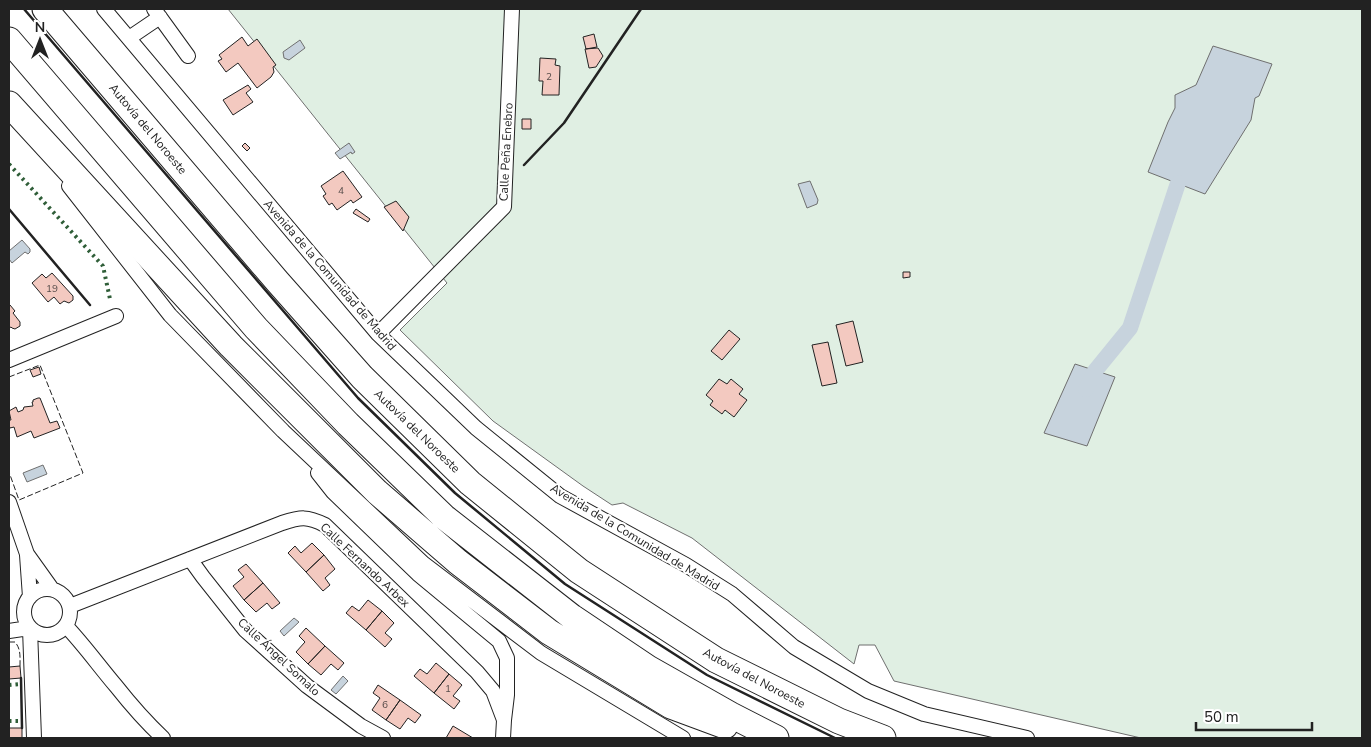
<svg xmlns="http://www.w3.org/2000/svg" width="1371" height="747" font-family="'Nunito Sans',sans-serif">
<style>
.green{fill:#e0efe3;stroke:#6f6f6f}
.water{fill:#c7d3dd;stroke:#6f6f6f}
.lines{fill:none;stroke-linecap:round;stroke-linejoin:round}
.canal{stroke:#c7d3dd;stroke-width:16}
.building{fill:#f3c9c0;stroke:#222}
.street-casing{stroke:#222;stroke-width:16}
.highway-casing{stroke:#222;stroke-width:27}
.street{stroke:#fff;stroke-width:14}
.highway{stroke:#fff;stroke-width:25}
.hedge{stroke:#2f5e38;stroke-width:4;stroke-dasharray:2.5 4;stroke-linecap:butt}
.fence{stroke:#222;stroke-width:1;stroke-dasharray:6 2.5;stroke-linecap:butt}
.wall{stroke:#222;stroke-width:2.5}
.labels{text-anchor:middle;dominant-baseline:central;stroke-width:4;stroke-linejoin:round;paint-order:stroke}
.number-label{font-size:10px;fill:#564c4a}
.street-label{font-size:12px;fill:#222;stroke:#fff}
</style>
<rect width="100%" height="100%" fill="#fff"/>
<path class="green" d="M228,9H1362V738H1141L894,681L875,645H859L854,664L692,538L623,503L612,505L583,486L493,421L400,330L447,283Z"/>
<path class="water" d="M300,40L305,48L289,60L284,58L283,52Z
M1213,46L1272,64L1259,96L1255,98L1251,120L1205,194L1148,172L1168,122L1175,108V95L1196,85Z
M349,143L355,152L352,154L351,152L340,159L335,153Z
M810,181L818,200L817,204L807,208L798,184Z
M22,240L30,249V252L28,254L25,252L12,263L9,259V251Z
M1075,364L1115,377L1087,446L1044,433Z
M43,465L47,474L27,482L23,473Z
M294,618L299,622L284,636L280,631Z
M343,676L348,681L336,694L331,690Z"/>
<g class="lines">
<path class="canal" d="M1086,389L1095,371L1130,328L1178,183"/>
</g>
<path class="building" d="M594,34L597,47L586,49L583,37Z
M242,37L248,46L257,39L276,65L273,67L274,72L271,77L257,88L238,63L226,72L218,61L222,59L219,55Z
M598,48L603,56L596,67L589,68L585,49Z
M540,58L556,59L555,65L560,66L559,95H542L543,81H539Z
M248,85L251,89L246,93L253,102L233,115L223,100Z
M522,119H531V129H522Z
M245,143L250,148L247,151L242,146Z
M343,171L362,197L353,203L351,200L337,210L332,203L329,205L323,196L326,194L321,186Z
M396,201L409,217L403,231L384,207Z
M356,209L370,219L368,222L353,213Z
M903,272H910V277L903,278Z
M52,273L73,296V300L69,303L64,301L60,304L54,297L48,302L32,283L42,274L46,278Z
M10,305L15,311L13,313L20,322V326L15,329L12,328L11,327L9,328V306Z
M853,321L863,362L846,366L836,325Z
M729,330L740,339L722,360L711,351Z
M828,342L837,383L822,386L812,345Z
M39,367L41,374L33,377L30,370Z
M719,379L727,384L731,379L743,389L739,394L747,400L734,417L725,410L722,414L710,405L713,401L706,395Z
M38,398H40L50,423L57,421L60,428L34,438L31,431L17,437L14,427L10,428L9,425V420H11L9,411L16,407L18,412L23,410L24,407L33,406L32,402H33V400Z
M312,543L324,555L306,572L288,553L295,546L301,553Z
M324,555L335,569L325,578L330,585L323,591L306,572Z
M246,564L263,583L244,600L233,586L244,577L238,570Z
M263,583L280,603L272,609L267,603L256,612L244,600Z
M368,600L382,611L366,630L346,613L352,606L359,611Z
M382,611L394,623L385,633L392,639L385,647L366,630Z
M306,628L325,646L308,664L296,652L305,642L299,636Z
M325,646L344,663L338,670L331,664L321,675L308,664Z
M436,663L449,674L434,693L414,676L420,669L427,674Z
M20,666L21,678L9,679V667Z
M449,674L462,685L453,696L460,701L454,709L434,693Z
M378,685L400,700L386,720L372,710L380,698L373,693Z
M400,700L421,715L415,723L408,718L400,729L386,720Z
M453,726L473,738H446Z
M9,728H22V738H9Z"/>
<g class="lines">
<g class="street-casing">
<path id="street" d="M104,9L378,334L476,428L560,496L686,565L732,594L794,647L868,691L924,714L1027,738
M154,9L188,56
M129,38L160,17
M69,186L170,315L283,431L423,563L541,653L683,738
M378,334L504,207L512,9
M9,360L116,316
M318,473L333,492L418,574L499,641L507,658V695L504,720L503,738
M9,502L27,554L52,589
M27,555L30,597
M190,559L203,577L245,630L307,686L361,726L383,738
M24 612a23 23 0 1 1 46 0a23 23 0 1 1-46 0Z
M70,606L282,523C301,517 307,516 325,525L477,672L493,691L504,720
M66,626C84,645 99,666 116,686C131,705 146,722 163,738
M30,629L34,738
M9,631L29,628"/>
</g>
<g class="highway-casing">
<path id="highway" d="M45,9L277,281L362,377L470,483L579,571L716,660L839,721L883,738
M9,40L256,328L348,424L444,517L572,617L648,668L731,715L776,738
M9,104L231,346L377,492L458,562L549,632L671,706L725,726"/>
</g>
<use href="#street" class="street"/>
<use href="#highway" class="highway"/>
<path class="hedge" d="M9,164L103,266L110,299
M9,685L21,684
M9,721H21"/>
<path class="fence" d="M9,377L40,365L83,473L19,500L9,472
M9,642H15C21,649 20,657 20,666"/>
<path class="wall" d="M24,9L358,398L455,493L565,584L707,675L835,738
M524,165L564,123L641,9
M9,209L90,305
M21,678L22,728"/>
</g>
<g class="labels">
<g class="number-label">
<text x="549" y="77">2</text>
<text x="341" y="191">4</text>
<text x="52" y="289">19</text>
<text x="448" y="689">1</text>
<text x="385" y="705">6</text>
</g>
<g class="street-label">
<text transform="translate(148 129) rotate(50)">Autovía del Noroeste</text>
<text transform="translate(506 152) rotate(-87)">Calle Peña Enebro</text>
<text transform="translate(330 275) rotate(49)">Avenida de la Comunidad de Madrid</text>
<text transform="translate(417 431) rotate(44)">Autovía del Noroeste</text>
<text transform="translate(635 537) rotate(31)">Avenida de la Comunidad de Madrid</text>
<text transform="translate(365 565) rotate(43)">Calle Fernando Arbex</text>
<text transform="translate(279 657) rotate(43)">Calle Ángel Somalo</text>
<text transform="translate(754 678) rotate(28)">Autovía del Noroeste</text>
</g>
</g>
<rect width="1371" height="747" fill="none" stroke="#222222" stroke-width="20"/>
<g transform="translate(40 40)" stroke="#ffffff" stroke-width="4" paint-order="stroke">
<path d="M0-4L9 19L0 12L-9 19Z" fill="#222222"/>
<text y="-8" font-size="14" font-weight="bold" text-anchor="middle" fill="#222222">N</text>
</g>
<path d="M1196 722v8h116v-8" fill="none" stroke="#222222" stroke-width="2.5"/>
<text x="1204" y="722" font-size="15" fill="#222222" stroke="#ffffff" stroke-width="4" paint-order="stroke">50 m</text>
</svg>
